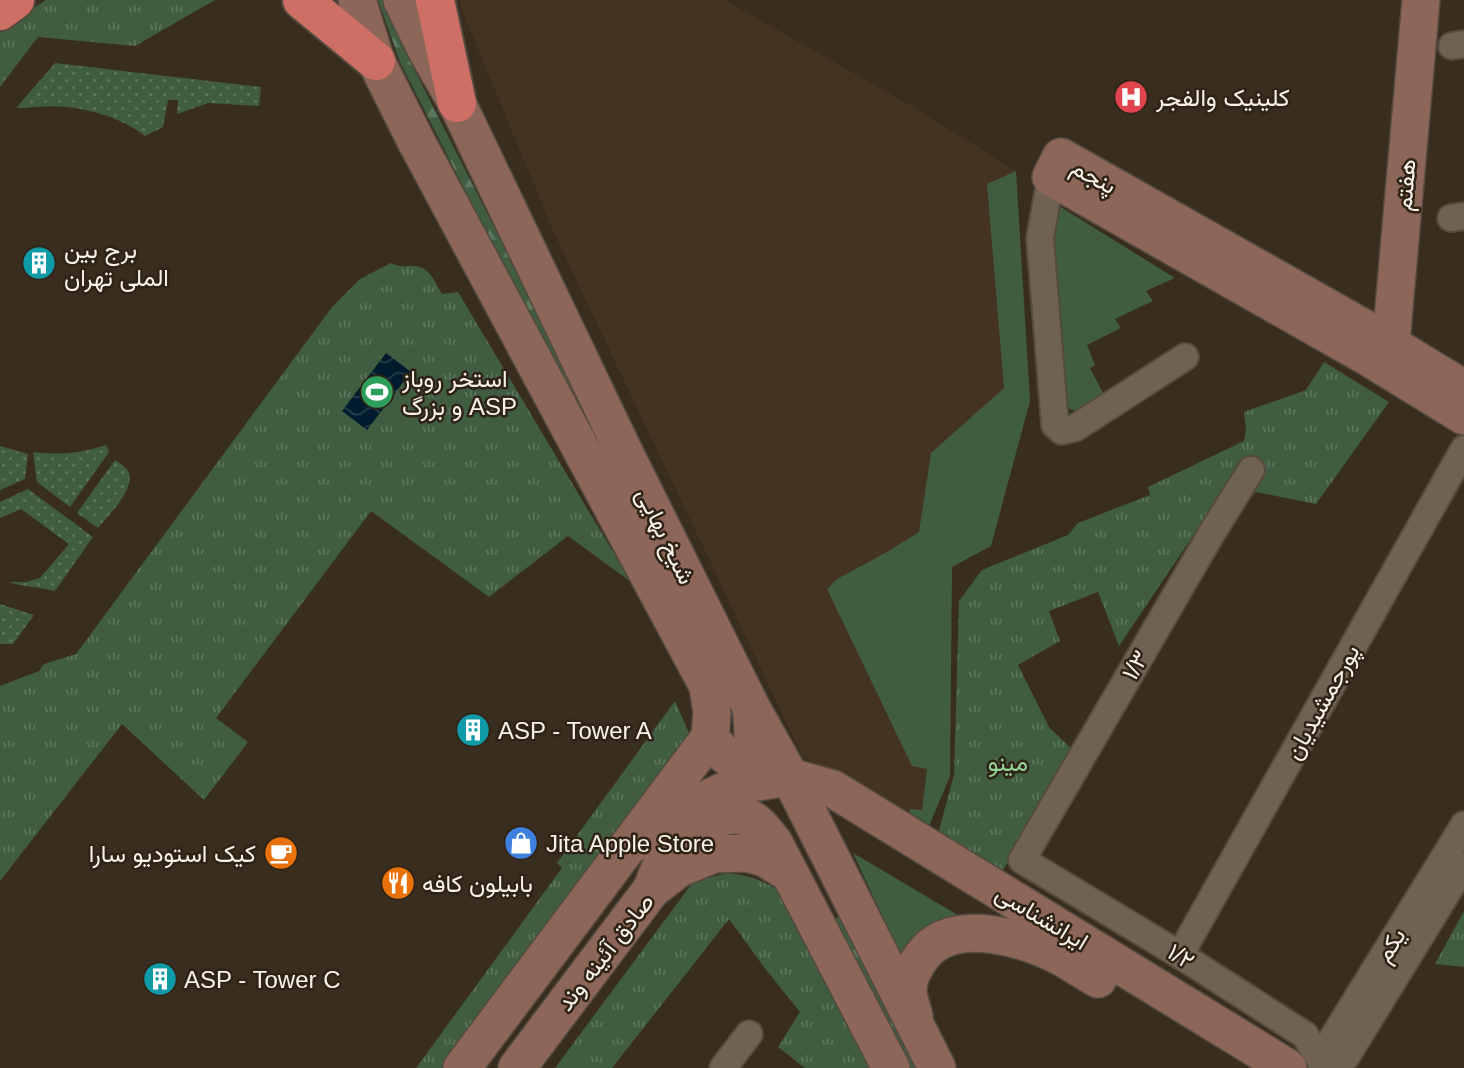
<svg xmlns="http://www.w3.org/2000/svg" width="1464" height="1068" font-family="Helvetica,Vazirmatn,sans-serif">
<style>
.built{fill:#443320}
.grass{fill:url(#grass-dots)}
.forest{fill:url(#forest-firs)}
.park{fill:url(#park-tufts)}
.garden{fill:#405d41}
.water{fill:url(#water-waves)}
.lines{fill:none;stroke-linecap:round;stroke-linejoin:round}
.street-casing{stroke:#544a3e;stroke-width:30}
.secondary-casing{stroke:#544a3e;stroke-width:40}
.highway-casing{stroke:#544a3e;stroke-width:42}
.street{stroke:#6f6252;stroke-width:26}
.secondary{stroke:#8c6658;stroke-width:37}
.highway{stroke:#ce6f65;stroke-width:38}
.labels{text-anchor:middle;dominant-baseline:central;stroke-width:5;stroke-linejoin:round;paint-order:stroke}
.poi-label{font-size:24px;fill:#f9f2e9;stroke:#2f2316;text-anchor:start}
.street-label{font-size:24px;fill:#f9f2e9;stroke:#2f2316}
.park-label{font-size:24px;fill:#94d696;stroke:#2f2316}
</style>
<defs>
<pattern id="grass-dots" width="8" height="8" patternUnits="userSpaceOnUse" patternTransform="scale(1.75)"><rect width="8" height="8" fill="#405d41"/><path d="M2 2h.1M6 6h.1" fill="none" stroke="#5c755c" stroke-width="1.8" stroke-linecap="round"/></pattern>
<pattern id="forest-firs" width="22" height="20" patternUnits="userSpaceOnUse" patternTransform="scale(1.75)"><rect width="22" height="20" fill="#405d41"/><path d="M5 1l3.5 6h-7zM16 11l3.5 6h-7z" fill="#5c755c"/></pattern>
<pattern id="park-tufts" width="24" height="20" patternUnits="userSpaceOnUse" patternTransform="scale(1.75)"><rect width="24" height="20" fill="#405d41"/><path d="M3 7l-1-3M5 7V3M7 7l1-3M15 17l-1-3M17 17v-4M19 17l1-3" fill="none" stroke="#5c755c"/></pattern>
<pattern id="water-waves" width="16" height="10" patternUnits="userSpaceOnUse" patternTransform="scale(1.75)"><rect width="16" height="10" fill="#001b2d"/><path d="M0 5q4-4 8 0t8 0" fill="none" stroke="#263d4b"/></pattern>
</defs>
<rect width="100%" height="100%" fill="#392d1f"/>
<path class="built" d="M460,0H725L915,108L1016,171L1027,411L991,546L952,567L950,776L924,838L834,779L801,753L554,233L464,15Z"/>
<path class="grass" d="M55,63L261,87L259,106L208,103L177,114L178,100H168L163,127L145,136C124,119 94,110 67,107C51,105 33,108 16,108Z
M106,445L109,452L70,507L37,482L33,452C61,455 79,454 106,445Z
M0,446L28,454L25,479L0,490Z
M115,460C119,463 125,466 128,471C137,487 108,516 98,528L77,513Z
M28,489L93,537L55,591C40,587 24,587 9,582H26L40,578L69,544L21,509L0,518V502Z
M0,604L34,615L13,644H0Z"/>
<path class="forest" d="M378,0H387L408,57L607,450L656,568L400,62Z
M840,916L925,1068H906L832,921Z"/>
<path class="park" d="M46,0H215L135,46L38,37L0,87V29Z
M391,263C402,268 403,266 414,266C430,267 435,282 442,294L458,292L631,582L568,536L489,597L371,511L216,718L248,742L204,800L122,724L0,881V686L39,671L44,664L76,654L332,307L360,279Z
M1324,362L1389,402L1316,504L1256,492L1232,518L1209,512L1119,646L1098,592L1049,611L1060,641L1018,665L1049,727L1075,752L997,880L936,841L954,775L959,601L982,570L1068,535L1078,523L1150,495L1148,487L1244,441L1246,430L1244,412L1306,390Z
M675,701L689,733L657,783L448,1068H416L562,868L557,863Z
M727,873C750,875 764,881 784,893L878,1068H805L778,1047L800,1012L767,971L729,919L612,1068H555L693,882Z
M1464,911V967L1435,964Z"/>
<path class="garden" d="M1016,171L1030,401L991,546L952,567L950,776L924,838L906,827L910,809L922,810L927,769L912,766L827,589L837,579L887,552L919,532L931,453L1004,388L987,184Z
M1059,206L1175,278L1146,291L1153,301L1115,319L1121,328L1087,345L1095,365L1090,368L1103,393L1079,412L1070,409L1066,404L1048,247Z
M853,853L968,921L905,965Z"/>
<path class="water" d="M386,353L411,372L367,430L342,411Z"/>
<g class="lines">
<g class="street-casing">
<path id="street" d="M1452,46L1464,44
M1051,177L1040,238L1055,425L1062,431L1075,428L1185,357
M1451,218L1464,216
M1251,470L1213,531L1022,860L1180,955L1305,1035L1325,1068
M1180,955L1464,449
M723,1068L749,1034
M1325,1068L1326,1049L1464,825
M1326,1068L1346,1057L1464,865"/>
</g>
<g class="secondary-casing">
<path id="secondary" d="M357,0L376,61L416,141L708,686L712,713L710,737
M402,0L428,53L457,103L623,450L751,707L790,777L937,1068
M1389,365L1421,0
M1464,389L1369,331L1061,157L1051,177L1368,357L1464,416
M710,737C719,749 726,761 743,761C757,746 753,727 751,708
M625,849L694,805L724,791L751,783L790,777L833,789L1288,1068
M651,890C655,882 657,873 662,865C676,841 717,807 747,817C759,822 766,833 774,843L891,1068
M914,1016C912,1008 908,998 908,990C908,978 916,964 923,955C954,915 1028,939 1065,959C1076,966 1087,973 1098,979
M462,1068L710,737
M517,1068L651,890L678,869L714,854L747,853L765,858L789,873"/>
</g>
<g class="highway-casing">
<path id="highway" d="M302,0L376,61
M435,0L457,103
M0,11L15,0"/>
</g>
<use href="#street" class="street"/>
<use href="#secondary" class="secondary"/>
<use href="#highway" class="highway"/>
</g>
<defs>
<g id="hospital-disc" transform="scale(1.75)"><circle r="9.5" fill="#e0444e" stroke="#2f2316"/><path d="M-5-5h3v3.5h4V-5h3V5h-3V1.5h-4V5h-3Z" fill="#fff"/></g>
<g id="building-disc" transform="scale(1.75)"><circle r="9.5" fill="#0f9aa8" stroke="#2f2316"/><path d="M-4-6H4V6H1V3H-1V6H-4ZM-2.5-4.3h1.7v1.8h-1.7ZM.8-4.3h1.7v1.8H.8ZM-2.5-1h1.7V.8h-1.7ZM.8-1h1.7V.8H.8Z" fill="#fff"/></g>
<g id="stadium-disc" transform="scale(1.75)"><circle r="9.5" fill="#2e9e5b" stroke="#2f2316"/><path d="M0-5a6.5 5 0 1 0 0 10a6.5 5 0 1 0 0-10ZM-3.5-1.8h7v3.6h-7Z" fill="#fff"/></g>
<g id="shop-disc" transform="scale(1.75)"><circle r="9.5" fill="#3f7fe0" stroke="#2f2316"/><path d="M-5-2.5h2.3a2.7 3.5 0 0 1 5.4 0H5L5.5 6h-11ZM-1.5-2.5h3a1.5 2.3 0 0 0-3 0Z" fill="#fff"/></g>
<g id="cafe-disc" transform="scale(1.75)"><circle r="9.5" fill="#e8710a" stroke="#2f2316"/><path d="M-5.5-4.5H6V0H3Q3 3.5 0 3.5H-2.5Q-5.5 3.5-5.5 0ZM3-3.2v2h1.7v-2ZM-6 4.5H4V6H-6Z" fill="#fff"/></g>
<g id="restaurant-disc" transform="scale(1.75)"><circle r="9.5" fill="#e8710a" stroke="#2f2316"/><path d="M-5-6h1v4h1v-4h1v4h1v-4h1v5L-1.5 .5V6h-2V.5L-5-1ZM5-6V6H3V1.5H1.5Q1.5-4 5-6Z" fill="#fff"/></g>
</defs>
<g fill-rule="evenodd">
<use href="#hospital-disc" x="1131" y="97"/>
<use href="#building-disc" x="39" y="263"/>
<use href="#stadium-disc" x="377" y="392"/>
<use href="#building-disc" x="473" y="730"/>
<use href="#shop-disc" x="521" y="843"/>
<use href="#cafe-disc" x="281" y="853"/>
<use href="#restaurant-disc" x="398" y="883"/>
<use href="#building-disc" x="160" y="979"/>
</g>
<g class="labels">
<g class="poi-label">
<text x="1156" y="97">کلینیک والفجر</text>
<text x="64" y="249">برج بین<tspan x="64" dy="28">الملی تهران</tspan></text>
<text x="402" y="378">استخر روباز<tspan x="402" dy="28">و بزرگ ASP</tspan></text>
<text x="498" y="730">ASP - Tower A</text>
<text x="546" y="843">Jita Apple Store</text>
<text x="256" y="853" text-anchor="end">کیک استودیو سارا</text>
<text x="422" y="883">بابیلون کافه</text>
<text x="184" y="979">ASP - Tower C</text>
</g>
<g class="street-label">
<text transform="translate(1094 176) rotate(29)">پنجم</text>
<text transform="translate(1405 185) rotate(-85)">هفتم</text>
<text transform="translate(666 536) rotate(64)">شیخ بهایی</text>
<text transform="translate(1135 665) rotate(-60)">۱/۳</text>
<text transform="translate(1322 702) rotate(-61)">پورجمشیدیان</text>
<text transform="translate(1042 917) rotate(31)">ایرانشناسی</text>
<text transform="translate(1390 945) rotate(-58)">یکم</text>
<text transform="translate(605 952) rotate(-52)">صادق آئینه وند</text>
<text transform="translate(1181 956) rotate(32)">۱/۲</text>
</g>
<g class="park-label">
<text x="1008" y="762">مینو</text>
</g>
</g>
</svg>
